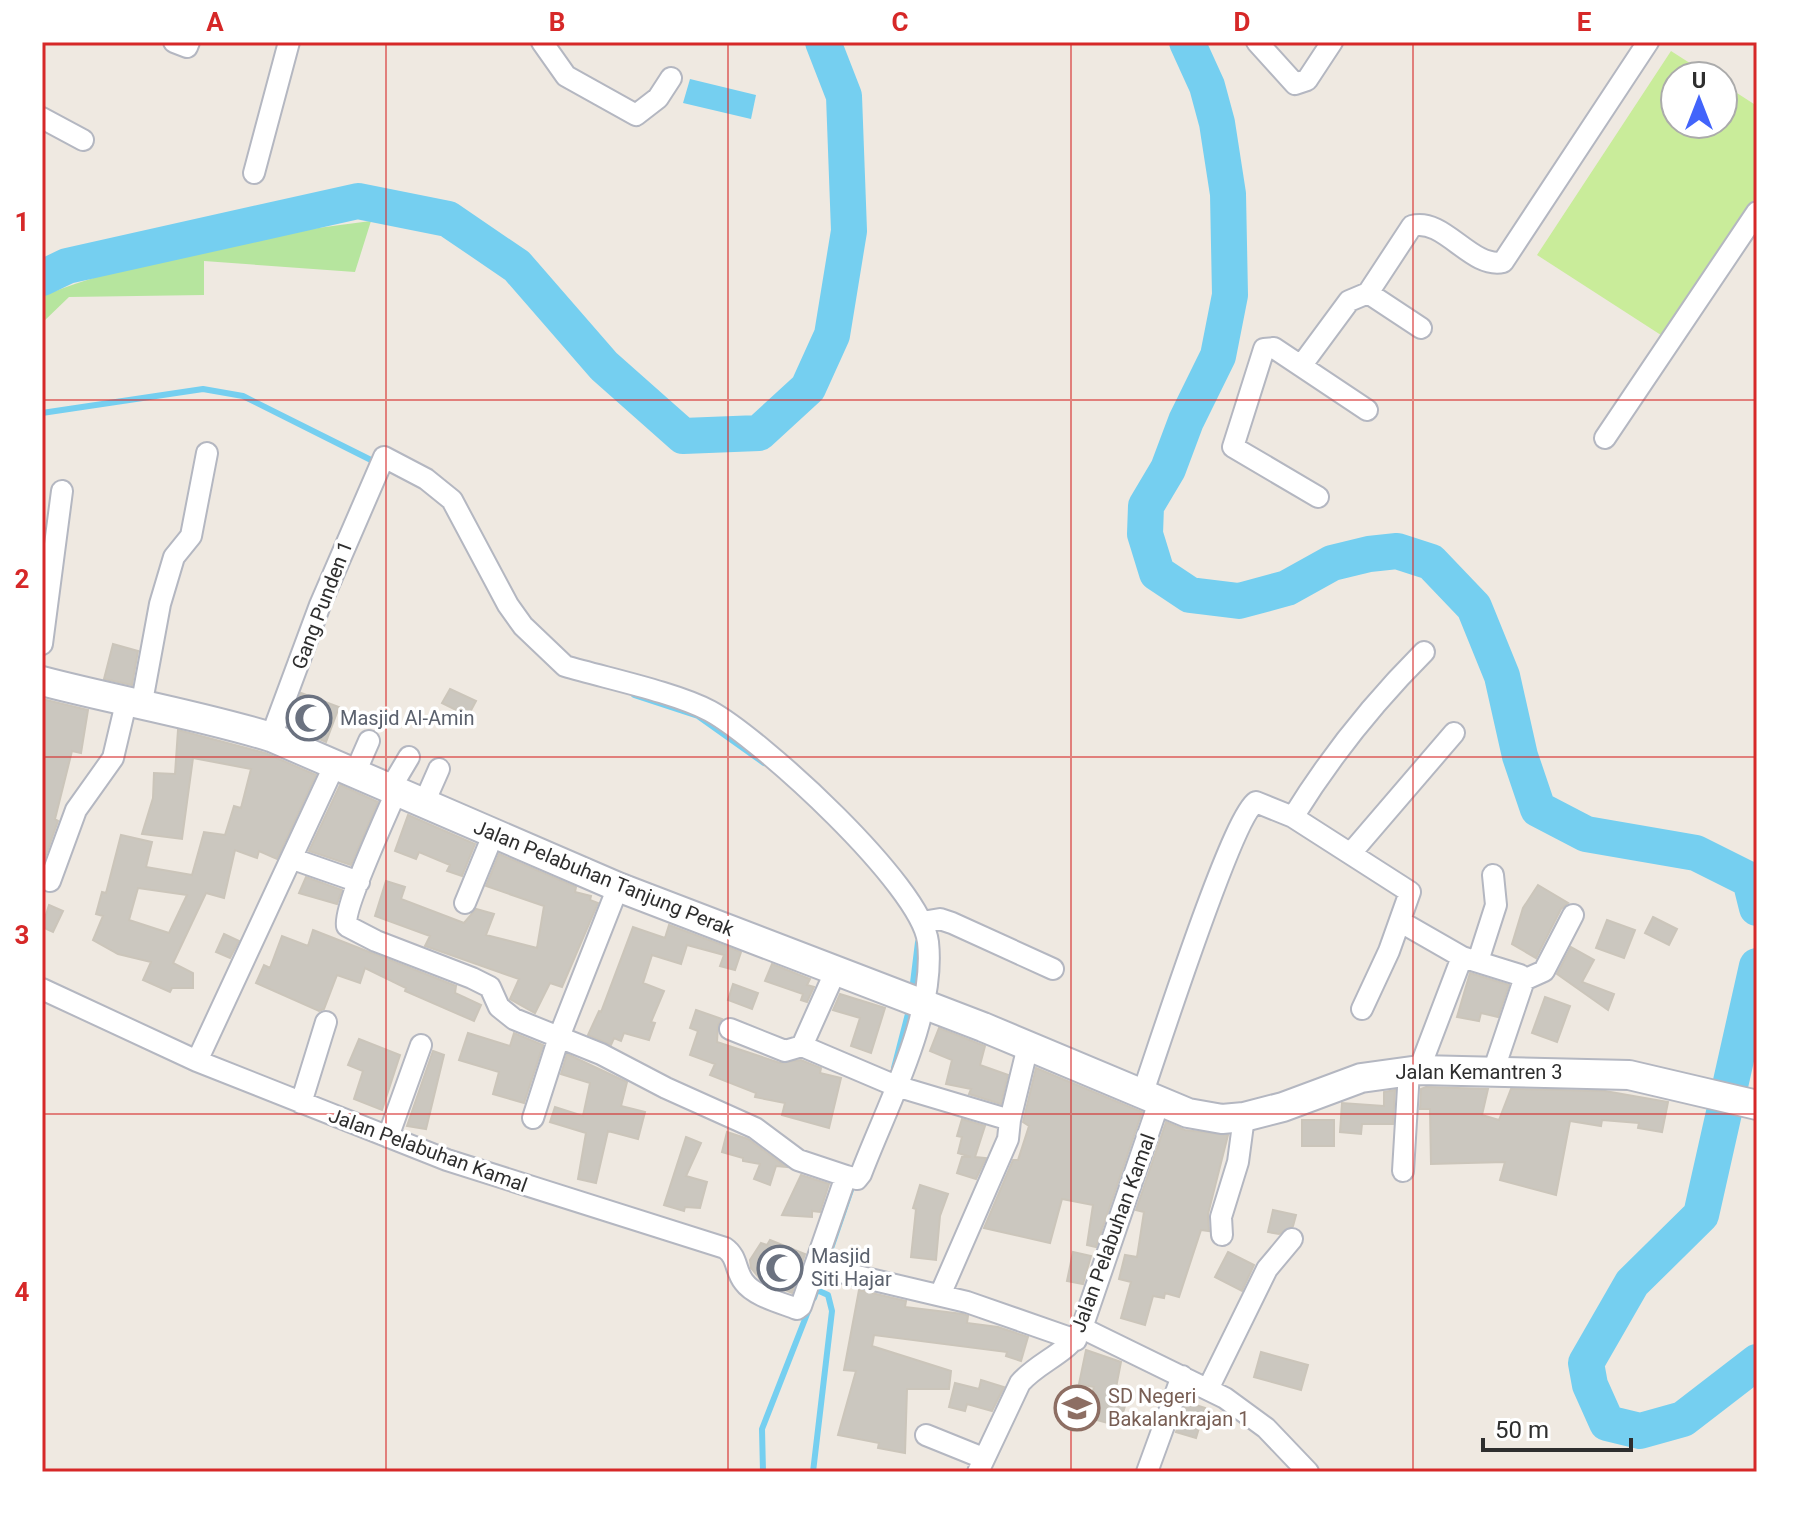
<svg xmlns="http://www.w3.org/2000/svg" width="1799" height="1514" font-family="Roboto,sans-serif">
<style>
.green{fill:#b6e59e}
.pitch{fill:#c9ec9a}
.water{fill:#75cff0}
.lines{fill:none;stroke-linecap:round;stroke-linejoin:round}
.stream{stroke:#75cff0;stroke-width:6}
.river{stroke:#75cff0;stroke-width:36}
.building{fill:#cbc7bf;stroke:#cbc5ba;stroke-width:2;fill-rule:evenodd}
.street-casing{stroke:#b4b7c1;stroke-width:24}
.secondary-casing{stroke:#b4b7c1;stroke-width:32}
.street{stroke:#fff;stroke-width:20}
.secondary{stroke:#fff;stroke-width:28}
.grid{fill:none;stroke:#d62828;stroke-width:2;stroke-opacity:0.55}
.labels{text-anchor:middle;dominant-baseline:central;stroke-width:7;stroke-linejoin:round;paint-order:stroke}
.street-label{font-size:20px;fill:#2e2e2e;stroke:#fff}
.worship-label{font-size:20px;fill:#5b616d;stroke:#fff;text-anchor:start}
.education-label{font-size:20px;fill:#785e54;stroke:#fff;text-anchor:start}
.neatline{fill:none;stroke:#d62828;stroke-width:3}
.grid-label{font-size:26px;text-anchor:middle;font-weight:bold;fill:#d62828}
</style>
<rect width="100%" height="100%" fill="#efe9e1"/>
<path class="green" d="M371,221L355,272L204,261V295L69,297L42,323V296C146,256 261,234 371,221Z"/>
<path class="pitch" d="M1671,51L1710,76H1675V124H1723V84L1757,106V195L1664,337L1537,255Z"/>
<path class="water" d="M690,79L756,95L751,119L683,103Z"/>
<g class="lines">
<path class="stream" d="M42,413L203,389L243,396L377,463
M634,695L698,716L764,763
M912,991L918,942
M894,1068L910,1006
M814,1298L853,1184
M763,1472L762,1429L809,1309
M813,1472L832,1311L828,1295L817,1290"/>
<path class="river" d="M1187,42L1207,86L1217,123L1228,194L1230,295L1218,356L1186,421L1168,469L1146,506L1145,534L1157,573L1190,595L1239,601L1287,588L1332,563L1369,554L1397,551L1431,562L1474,607L1502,676L1520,756L1538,809L1586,834L1696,853L1750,880L1757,908
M42,278L67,266L358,201L448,219L517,266L604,366L683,436L759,433L808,388L832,335L849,231L844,96L823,42
M1757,966L1701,1215L1632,1283L1586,1363L1590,1385L1607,1423L1640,1431L1683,1419L1757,1362"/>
</g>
<path class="building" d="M113,644L138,651L132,685L104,679Z
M450,689L476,701L468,716L442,703Z
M301,693L339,707L326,742L289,726Z
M42,699L88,710L81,753L72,751L55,819L58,821L43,863Z
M178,730L265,753L316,775L277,859L259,851L257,858L235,850L224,898L206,893L173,963L193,973V988H172L170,992L143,980L151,962L118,954L93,940L103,916L96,914L102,892L106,893L121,835L152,842L146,867L192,875L204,832L225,835L234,806L241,808L251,769L193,758L182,839L142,834L153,798L154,773L175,774ZM138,888L187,895L169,933L129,920Z
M340,785L378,802L351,865L309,851Z
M408,815L475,844L462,876L447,871L450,865L419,852L416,859L395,851Z
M499,854L576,887L575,892L591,896L590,900L598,903L562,987L550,983L535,1013L510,999L519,979L425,946L430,936L375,916L386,881L405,887L401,899L464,923L476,909L494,914L486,935L537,948L544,906L486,886Z
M306,877L342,890L337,904L299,893Z
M1538,885L1568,903L1561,909L1536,958L1512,944L1523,908Z
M49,905L63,911L53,932L42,927Z
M1653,917L1677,929L1669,945L1645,933Z
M1607,920L1635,930L1624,958L1596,948Z
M669,925L741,952L735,970L720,966L724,955L687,945L681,964L652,955L643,983L664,991L651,1022L655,1023L649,1040L624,1033L621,1041L614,1038L611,1045L588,1035L599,1011L601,1012L633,927L665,938Z
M313,930L456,986L455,993L481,1005L474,1021L405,991L406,988L365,968L360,983L337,975L324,1009L319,1011L256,983L264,965L270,968L282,936L308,946Z
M224,934L239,941L230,958L216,952Z
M1571,947L1594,960L1582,982L1614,994L1608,1010L1557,974Z
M772,964L810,979L807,985L814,987L807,1002L801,1000L803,994L765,981Z
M1470,973L1509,985L1498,1017L1481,1013L1479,1021L1457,1017Z
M733,984L758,993L752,1009L728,1000Z
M840,994L885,1008L871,1053L851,1046L860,1018L833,1010Z
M1545,997L1570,1006L1557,1042L1532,1033Z
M696,1010L722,1019L718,1025L717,1042L780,1063L801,1060L821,1068L820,1073L841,1078L829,1128L782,1115L785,1103L755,1097L756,1093L710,1075L715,1064L690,1055L698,1031L690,1028Z
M939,1028L985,1046L980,1065L1008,1075L1001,1104L969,1094L971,1089L946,1084L952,1060L930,1051Z
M468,1033L510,1046L514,1033L543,1045L524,1103L493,1094L499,1072L459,1060Z
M359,1039L400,1055L382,1110L354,1099L363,1071L348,1065Z
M433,1051L444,1055L426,1129L407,1126Z
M567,1054L627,1082L621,1106L645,1112L638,1139L608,1131L596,1183L578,1179L586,1133L550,1122L555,1107L583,1116L590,1083L561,1074Z
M1036,1068L1142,1112L1096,1247L1087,1245L1093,1205L1062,1199L1050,1243L984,1228L1013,1160H1018L1029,1126L1023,1122Z
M1426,1087L1488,1089L1482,1115L1499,1120L1511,1089L1605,1091L1668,1102L1662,1132L1638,1128L1639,1123L1602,1120L1601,1126L1570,1121L1556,1195L1500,1180L1505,1162L1431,1164L1430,1109H1420L1421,1089Z
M1395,1090L1393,1124H1362L1361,1134L1340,1132L1342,1103L1384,1106V1092Z
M962,1119L985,1126L975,1157L986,1158L976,1179L957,1173L962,1157H971L958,1153L962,1137L957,1136Z
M1302,1120H1334V1146H1302Z
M1166,1122L1185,1130L1228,1135L1208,1214L1209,1231L1201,1230L1179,1297L1165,1293L1164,1298L1153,1296L1145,1325L1121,1318L1131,1282L1119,1279L1125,1255L1137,1257L1144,1212L1136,1210Z
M727,1132L748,1139L786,1167L776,1166L770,1185L754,1179L760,1164L743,1161V1158L722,1152Z
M686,1137L701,1143L686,1176L707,1182L700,1208L685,1207L684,1211L664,1205Z
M801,1175L829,1184L820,1212L812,1211V1217L782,1215Z
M920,1185L948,1194L940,1216L936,1260L911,1257L916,1209L913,1208Z
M1273,1210L1296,1215L1293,1226L1279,1234L1268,1232Z
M770,1240L805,1254L792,1293L761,1280L751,1268L750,1260L761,1243L767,1245Z
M1073,1252L1091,1256L1083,1284L1067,1281Z
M1228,1252L1254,1265L1242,1291L1215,1277Z
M859,1290L906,1301L905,1307L963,1314L968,1316L967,1323L998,1327L1028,1337L1021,1361L1006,1356L1007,1352L874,1335L872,1346L951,1371L949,1389H907L905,1453L878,1448L879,1443L838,1435L856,1371L844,1370Z
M1086,1350L1121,1362L1113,1403L1125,1406L1119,1426L1086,1417L1094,1387L1079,1384Z
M1261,1352L1308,1365L1301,1390L1254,1377Z
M981,1380L1004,1387L992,1411L967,1404L965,1411L949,1407L955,1383L979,1389Z
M1186,1402L1205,1408L1196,1438L1176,1432Z"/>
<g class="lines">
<g class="street-casing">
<path id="street" d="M174,42L187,47L189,42
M542,42L566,76L636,115L658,98L671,78
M1257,42L1295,84L1307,80L1332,42
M42,118L83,140
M254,173L289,42
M1368,293L1421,328
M1301,366L1349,301L1368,293L1412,226C1444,217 1471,269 1503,262L1648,42
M1605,438L1757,212
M1318,497L1233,447L1264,349L1274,348L1367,410
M42,644L62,491
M141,707L160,604L174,557L191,536L207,453
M355,773L369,741
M390,789L409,757
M396,792C387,814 342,910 347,926L376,941L472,978L490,987L499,1007L514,1019L601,1054L666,1088L755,1128L798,1160L846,1176
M424,803L439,769
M1293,817C1330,757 1374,702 1424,652
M1351,853L1454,733
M293,859L359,882
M50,881L76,810L113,758L126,703
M465,903L493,835
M922,922L940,919L952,923L1053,969
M1401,922L1462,957L1520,975L1524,980L1493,1072
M1478,961L1496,905L1493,875
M1524,980L1544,971L1573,915
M42,989L197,1061L447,1160L725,1248C738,1257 735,1271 744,1282C754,1296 782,1303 797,1309L801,1306L846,1176L857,1179L861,1174C887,1105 936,1016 928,942C921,885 761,739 710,711C674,692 605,678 565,666L523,626L508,605L452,500L426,479L384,457L320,605L271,737
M730,1029L785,1051L802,1046L836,970
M802,1046L896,1086L1010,1120L1008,1139L940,1295
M197,1061L335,764
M1419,1070L1462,957
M1142,1095C1157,1052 1232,817 1256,802L1293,817L1410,892L1389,951L1362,1009
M301,1103L326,1022
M533,1118L559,1037L618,887
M1010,1120L1028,1046
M388,1137L421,1045
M1403,1171L1409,1071
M1222,1235L1221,1217L1238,1162L1244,1117
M815,1266L967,1302L1076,1340
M1082,1328L1225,1398L1266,1428L1308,1472
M1208,1389L1267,1269L1292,1239
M926,1435L983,1458
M978,1472L1020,1383C1039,1361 1068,1354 1082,1328L1159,1102
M1147,1472L1182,1376"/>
</g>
<g class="secondary-casing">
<path id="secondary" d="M42,681C118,701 196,714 271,737L618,887L983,1027L1188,1113L1222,1119L1244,1117L1283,1107L1361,1078L1419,1070L1629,1075L1757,1105"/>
</g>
<use href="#street" class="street"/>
<use href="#secondary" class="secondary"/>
</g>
<path class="grid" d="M386,42V1472M728,42V1472M1071,42V1472M1413,42V1472M42,400H1757M42,757H1757M42,1114H1757"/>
<defs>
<g id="mosque-ring" transform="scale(2.3)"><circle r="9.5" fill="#fff" stroke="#6b7280" stroke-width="1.5"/><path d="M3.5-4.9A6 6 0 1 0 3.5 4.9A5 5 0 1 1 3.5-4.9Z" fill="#6b7280"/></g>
<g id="school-ring" transform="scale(2.3)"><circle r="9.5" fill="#fff" stroke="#8d6e63" stroke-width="1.5"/><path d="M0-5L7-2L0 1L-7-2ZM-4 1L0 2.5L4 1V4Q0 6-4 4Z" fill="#8d6e63"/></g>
</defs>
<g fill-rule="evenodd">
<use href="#mosque-ring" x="309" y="718"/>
<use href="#mosque-ring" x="780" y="1268"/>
<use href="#school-ring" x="1077" y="1408"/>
</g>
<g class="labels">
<g class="street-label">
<text transform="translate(322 605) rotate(-69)">Gang Punden 1</text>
<text transform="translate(604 878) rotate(22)">Jalan Pelabuhan Tanjung Perak</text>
<text x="1479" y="1072">Jalan Kemantren 3</text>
<text transform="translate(428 1150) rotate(20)">Jalan Pelabuhan Kamal</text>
<text transform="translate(1113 1233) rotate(-70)">Jalan Pelabuhan Kamal</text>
</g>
<g class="worship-label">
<text x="340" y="718">Masjid Al-Amin</text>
<text x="811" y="1256">Masjid<tspan x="811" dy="23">Siti Hajar</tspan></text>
</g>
<g class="education-label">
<text x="1108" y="1396">SD Negeri<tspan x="1108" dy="23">Bakalankrajan 1</tspan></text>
</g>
</g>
<rect width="1799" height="1514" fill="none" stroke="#ffffff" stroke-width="88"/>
<g transform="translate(1699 100)"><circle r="38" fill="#ffffff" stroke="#ababab" stroke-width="2"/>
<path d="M0-6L14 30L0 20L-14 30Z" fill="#4264fb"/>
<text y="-12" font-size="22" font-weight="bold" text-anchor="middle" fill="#2e2e2e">U</text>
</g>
<path d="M1483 1438v12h148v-12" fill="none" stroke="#2e2e2e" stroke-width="4"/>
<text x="1495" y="1438" font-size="24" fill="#2e2e2e" stroke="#ffffff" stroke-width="6" paint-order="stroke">50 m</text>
<rect x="44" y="44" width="1711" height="1426" class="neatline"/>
<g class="grid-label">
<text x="215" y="31">A</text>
<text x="557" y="31">B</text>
<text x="900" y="31">C</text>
<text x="1242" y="31">D</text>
<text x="1584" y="31">E</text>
<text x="22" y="231">1</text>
<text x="22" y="588">2</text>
<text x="22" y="944">3</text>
<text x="22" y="1301">4</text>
</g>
</svg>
